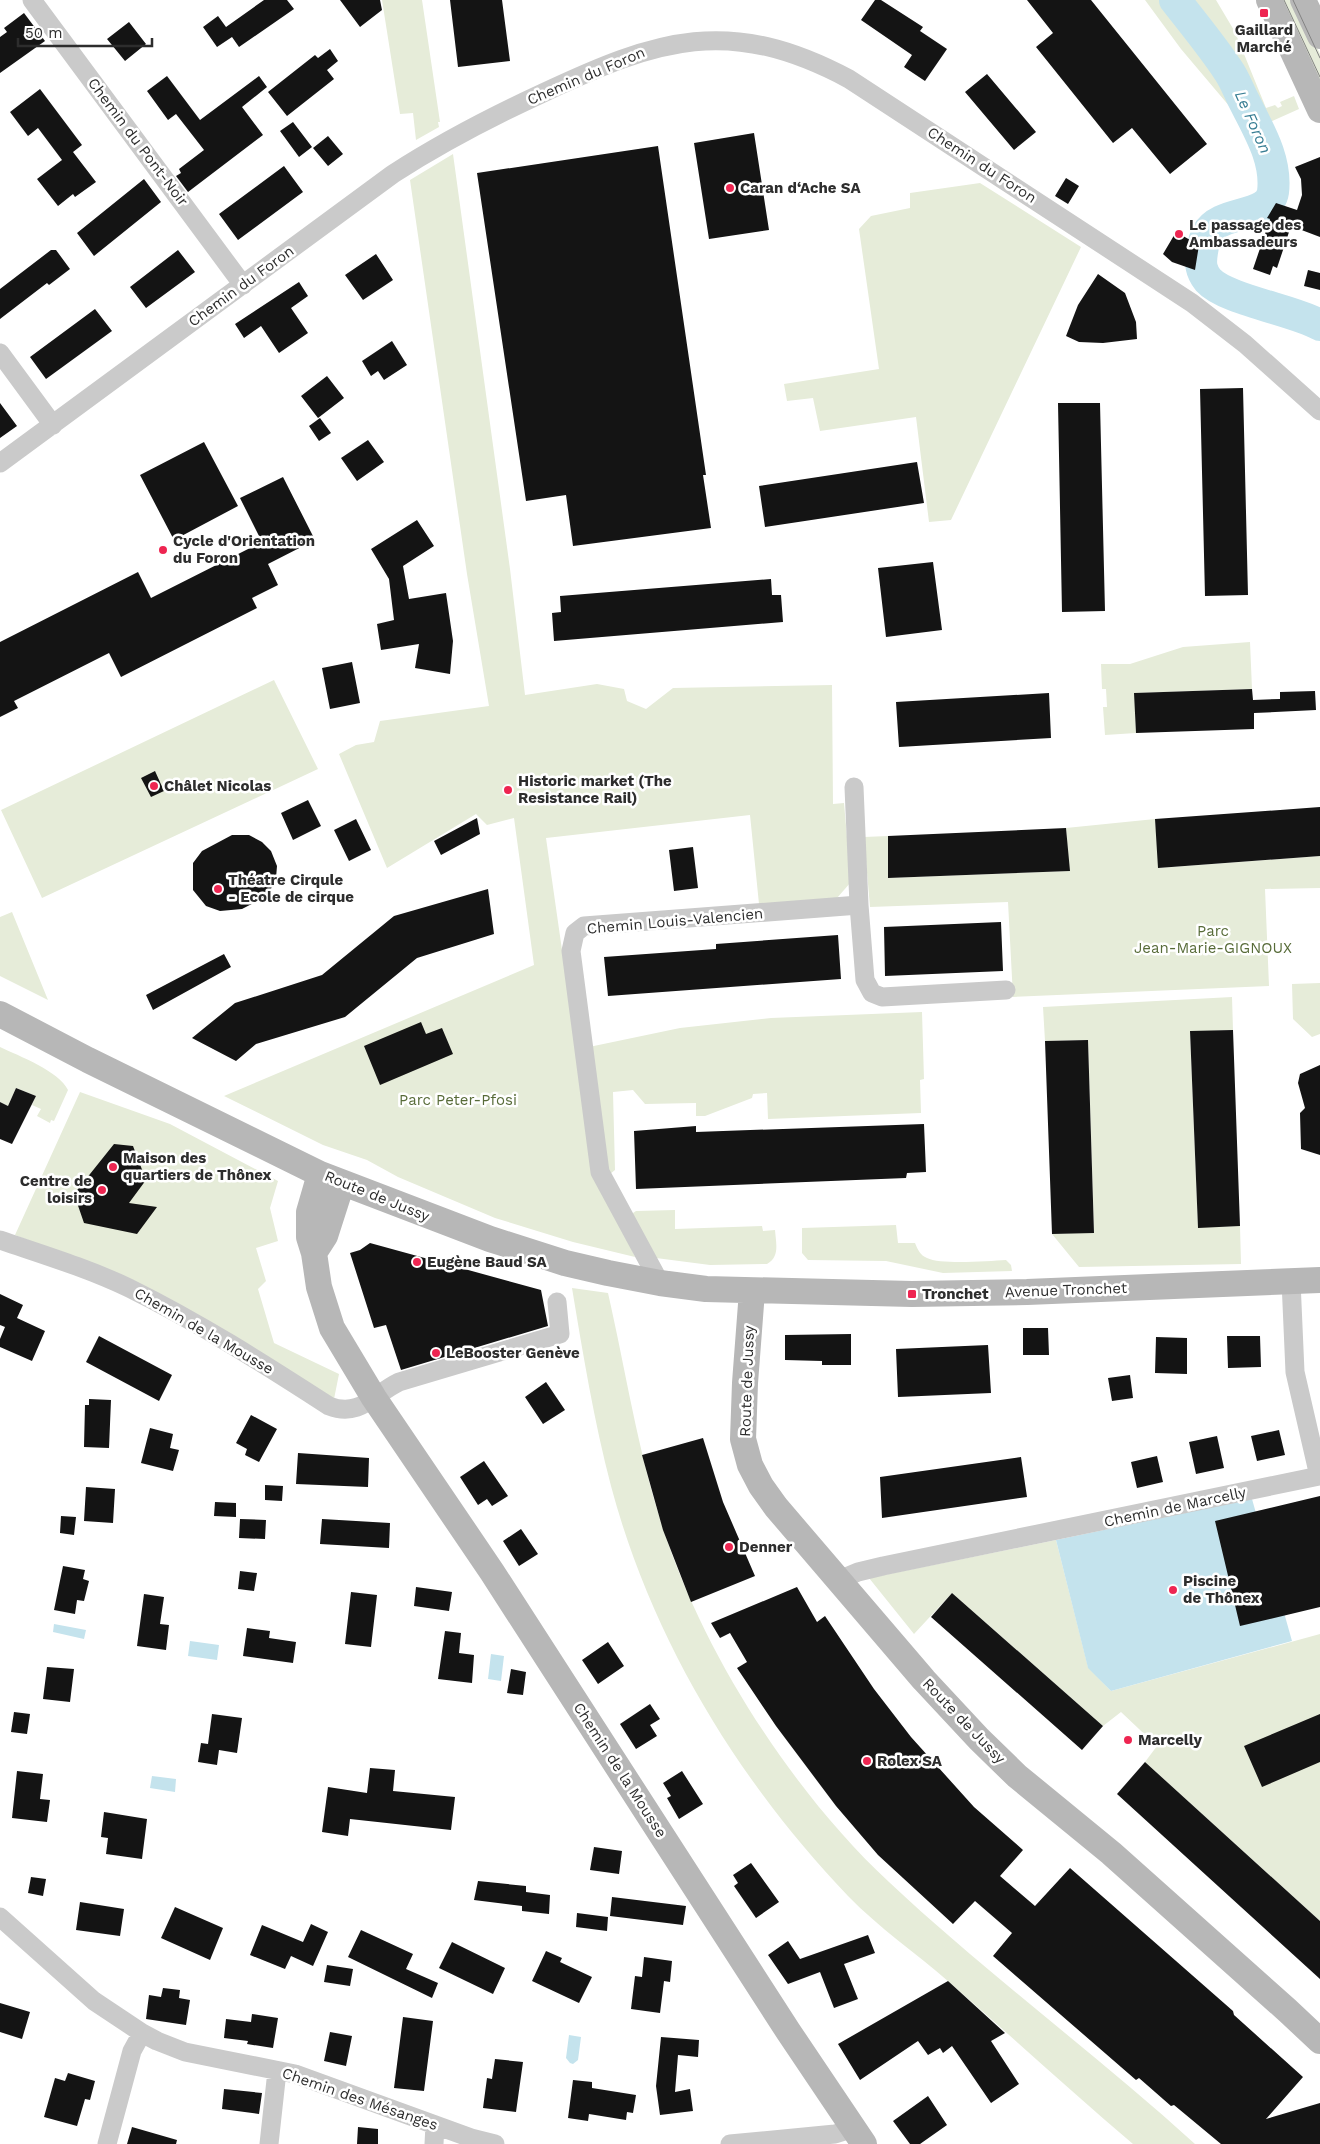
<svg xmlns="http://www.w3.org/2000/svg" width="1320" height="2144" font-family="'Work Sans',sans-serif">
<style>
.green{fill:#e6ecd9}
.water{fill:#c4e3ed}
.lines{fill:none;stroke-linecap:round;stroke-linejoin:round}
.river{stroke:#c4e3ed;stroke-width:32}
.building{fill:#141414}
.street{stroke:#cacaca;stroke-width:19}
.secondary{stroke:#b7b7b7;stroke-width:26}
.tram{stroke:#828282;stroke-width:1}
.poi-dot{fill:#ee2551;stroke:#fff;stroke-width:2}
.labels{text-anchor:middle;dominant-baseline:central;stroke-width:5;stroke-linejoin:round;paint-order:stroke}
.poi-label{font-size:15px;font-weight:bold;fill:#2d2d2d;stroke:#fff;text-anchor:start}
.street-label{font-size:15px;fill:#2d2d2d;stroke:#fff}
.park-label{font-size:15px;fill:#576b38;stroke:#fff}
.water-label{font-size:16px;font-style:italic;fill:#377d93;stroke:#fff}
</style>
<rect width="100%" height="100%" fill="#fff"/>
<path class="green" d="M382,0H422L440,122H438L439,127L416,140L413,113L400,114Z
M1145,0H1216L1235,32L1266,108L1275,105L1278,108L1282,106L1280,102L1294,96L1299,109L1268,123L1274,138L1260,146L1241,120L1181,49Z
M1278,0H1295L1320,54V89Z
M453,154L510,569L525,695L597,684L624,689L627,701L646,709L673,688L832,685L833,804L844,803L851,882L837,898L759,904L750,815L546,838L592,1160L635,1257L573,1242L495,1218L398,1177L367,1160L323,1145L224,1096L534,965L514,818L487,825L476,814L387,868L339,754L356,745L374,742L380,721L489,706L467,574L410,180Z
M980,183L1081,247L951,520L929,522L916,417L820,431L813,398L787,401L784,384L879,369L859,229L871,216L910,208V193Z
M1250,642L1252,689L1135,693L1136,733L1105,735L1103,707H1107L1106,689H1102L1101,664H1130L1183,647Z
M274,680L318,769L42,898L1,810Z
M1155,819L1159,868L1320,856V888L1265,889L1269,986L1013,997L1008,902L870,907L864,837L888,836V878L1069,871L1066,828Z
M12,912L48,1000L0,976V917Z
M1320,983V1034L1312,1037L1293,1019L1292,984Z
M1232,997L1233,1030L1190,1032L1198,1227L1240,1226L1241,1264L1079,1267L1052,1234L1094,1232L1088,1040L1045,1041L1043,1007Z
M922,1012L924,1079L920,1080L921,1113L768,1119L767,1093L753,1094L752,1098L705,1116H696V1103L645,1104L633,1090L613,1092L615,1170L610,1174L606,1164L589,1047L680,1028L771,1018Z
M0,1047C19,1056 59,1071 68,1090L54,1121L51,1120L50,1123L37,1116L41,1109L32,1105L36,1096L16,1088L8,1106L0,1102Z
M80,1092L170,1124L278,1181L270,1208L278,1241L256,1248L266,1281L258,1289L274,1343L339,1374L334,1399L96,1267L15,1235Z
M675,1210V1229L762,1226L763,1231L775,1230C776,1243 780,1257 767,1264L710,1265L656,1258L630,1215L636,1211Z
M896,1225L898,1243H915C918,1250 920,1255 927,1258C941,1265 988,1261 1006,1260L1011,1265L1012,1271L943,1273L886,1261L808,1260L802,1253V1228Z
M572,1288L608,1293C626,1372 638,1452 663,1528C703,1653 793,1793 889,1882C987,1974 1096,2054 1195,2144H1133C1071,2091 1011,2036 949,1982C916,1953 879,1928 848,1896C739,1782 652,1640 611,1486C594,1421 583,1354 572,1288Z
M1056,1540L1088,1667L1111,1691L1320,1634V1921L1145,1762L1157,1746L1121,1712L1103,1726L952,1593L914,1634L869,1578Z"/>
<path class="water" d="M1252,1499L1292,1641L1111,1691L1088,1668L1056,1540Z
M54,1624L86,1630L84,1639L53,1632Z
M190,1641L219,1645L217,1660L188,1656Z
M491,1654L504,1656L501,1681L488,1679Z
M152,1776L176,1779L175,1792L150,1788Z
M569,2035L581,2037L578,2060L573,2064L570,2063L566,2058Z"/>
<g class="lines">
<path class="river" d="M1175,0C1193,23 1212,46 1228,70C1235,80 1239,92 1245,103C1259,131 1277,160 1273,192C1269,219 1220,209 1207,234C1204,239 1203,246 1202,252C1200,264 1201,271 1208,280C1226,300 1294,310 1320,325"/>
</g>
<path class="building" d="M264,0H287L294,9L239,47L232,37L217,47L203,27L218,16L226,27Z
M340,0H380L382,10L360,27Z
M450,0H502L510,61L458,67Z
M875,0H881L923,27L920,31L947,49L925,81L904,67L912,55L861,20Z
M1027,0H1091L1207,144L1170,174L1132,128L1113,143L1036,47L1053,33Z
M24,13L45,41L0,73V37L7,32L4,28Z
M129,22L146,44L125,61L107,39Z
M330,49L338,61L327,70L334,79L287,116L268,92L315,55L318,58Z
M987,74L1036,132L1014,150L965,92Z
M167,76L200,120L259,76L267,87L242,107L263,135L188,192L176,176L181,173L179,169L204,150L176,114L168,120L147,91Z
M40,89L82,145L73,152L96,182L75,197L73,194L58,206L37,179L62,160L38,128L28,136L10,112Z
M293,122L312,147L299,157L280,131Z
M754,133L769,230L709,239L694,143Z
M328,136L343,154L328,166L313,148Z
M658,146L706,475H703L711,528L573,546L566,495L526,501L477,173Z
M1320,157V237L1291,226L1277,268L1273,266L1270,275L1253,269L1270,219L1267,218L1276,203L1297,210L1302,195L1301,179L1295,167Z
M284,166L303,192L238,240L219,214Z
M1066,178L1079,186L1068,204L1055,196Z
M144,179L161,202L94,256L77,233Z
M1176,232L1199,245L1195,270L1172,262L1163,254Z
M51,250H56L70,269L49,285L47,283L0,319V289Z
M178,250L195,272L146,308L130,287Z
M376,254L393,280L363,300L345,275Z
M1308,270L1320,273V290L1304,286Z
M1098,274L1125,293L1136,322L1137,339L1103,343L1079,342L1066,336L1078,305Z
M299,282L308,296L291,308L308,333L279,353L261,326L244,338L235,324Z
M95,309L112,331L46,379L30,357Z
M392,341L407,365L384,380L378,371L371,376L362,361Z
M327,376L344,398L318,418L301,396Z
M1243,388L1248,595L1205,596L1200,389Z
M0,403L17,426L0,438Z
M1058,403H1100L1105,611L1062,612Z
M320,418L331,433L319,441L309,426Z
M368,440L384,462L357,481L341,458Z
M204,442L238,506L174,540L140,475Z
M917,462L924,503L765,527L759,486Z
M283,477L315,540L268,564L278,585L252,598L257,608L121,677L109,653L14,701L18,708L0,717V642L138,572L151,598L262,542L240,498Z
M417,520L434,546L403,566L409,599L446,593L453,641L450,674L415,668L419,644L381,650L377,624L394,620L389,579L371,549Z
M933,562L942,630L886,637L878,568Z
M771,579L772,595H781L783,622L554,641L552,613L561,612L560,596Z
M352,662L360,703L330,709L322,668Z
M1252,689L1253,700L1280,699V692L1315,691L1316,710L1254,713V729L1136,733L1134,693Z
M1049,693L1051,738L899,747L896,702Z
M155,771L164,791L151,797L141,778Z
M308,800L321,826L293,840L281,813Z
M1320,807V856L1158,868L1155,819Z
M477,818L480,834L441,855L434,841Z
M356,819L371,850L349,861L334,830Z
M1066,828L1070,871L888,878V836Z
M232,835H249L262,842L271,851L277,866L276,878L270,891L261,899L242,909L220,911L206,906L193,890V863L202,851Z
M693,847L698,888L674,891L669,850Z
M488,889L494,934L417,958L345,1017L256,1044L236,1061L192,1038L235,1003L322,975L394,916Z
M1001,922L1003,971L885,976L884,927Z
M838,935L841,979L608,996L604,957L716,949V944Z
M224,954L231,967L153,1010L146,995Z
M421,1022L426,1034L442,1028L453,1054L380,1085L364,1046Z
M1233,1030L1240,1226L1198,1228L1190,1031Z
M1088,1040L1094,1233L1052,1234L1045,1041Z
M1320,1065V1155L1301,1149L1300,1113L1305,1108L1298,1083L1300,1074Z
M16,1088L36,1096L12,1144L0,1139V1102L8,1106Z
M924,1124L926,1172L907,1173L906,1178L636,1189L634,1131L696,1126V1132Z
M114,1144L133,1146L146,1180L129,1203L157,1207L137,1234L84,1223L74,1194Z
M370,1243L541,1290L548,1326L401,1370L386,1325L374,1328L350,1253L360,1250Z
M0,1294L23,1305L17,1318L45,1331L32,1361L0,1347V1339L5,1327L0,1325Z
M1023,1328H1048L1049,1355H1023Z
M851,1334V1365H822V1361L785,1360V1335Z
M99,1336L172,1375L159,1401L86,1362Z
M1227,1336H1260L1261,1367L1228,1368Z
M1156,1337L1187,1338V1374L1155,1373Z
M988,1345L991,1393L898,1397L896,1349Z
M1130,1375L1133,1398L1112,1401L1108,1378Z
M546,1382L565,1410L543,1424L525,1397Z
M89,1399L111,1400L109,1448L84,1447L85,1405H89Z
M251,1415L277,1429L259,1462L245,1455L247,1449L236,1443Z
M150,1428L173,1434L170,1448L179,1450L173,1471L141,1463Z
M1279,1430L1285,1455L1257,1461L1251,1436Z
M1217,1436L1224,1468L1196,1474L1189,1442Z
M703,1438L723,1502L755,1576L691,1602L663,1530L642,1455Z
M298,1453L369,1458L368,1487L296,1484Z
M1157,1456L1163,1482L1137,1488L1131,1462Z
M1021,1457L1027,1497L882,1518L880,1477Z
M484,1461L508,1496L492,1506L487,1499L478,1505L460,1477Z
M265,1485L283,1486L282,1501L265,1500Z
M86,1487L115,1489L113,1523L84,1521Z
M1320,1496V1607L1240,1626L1215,1521Z
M215,1502L236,1503V1517L214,1516Z
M61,1516L76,1517L74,1535L60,1533Z
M240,1519L266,1520L265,1539L239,1538Z
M322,1519L390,1523L389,1548L320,1544Z
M521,1529L538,1554L519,1566L503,1541Z
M63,1566L85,1570L83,1579L89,1581L84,1601L77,1600L75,1614L54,1610Z
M240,1571L257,1573L254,1591L238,1589Z
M416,1587L452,1592L449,1611L414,1606Z
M797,1587L817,1622L825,1616L874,1689L911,1737L974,1807L1023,1850L1000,1876L1035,1906L1070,1868L1233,2011L1234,2015L1303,2077L1266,2119L1320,2103V2144H1221L1174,2105L1171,2106L1139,2078L1136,2080L993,1956L1012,1933L975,1901L953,1924L878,1855L836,1806L776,1726L737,1668L747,1662L730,1633L720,1638L711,1623Z
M351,1592L377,1595L371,1647L345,1644Z
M952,1593L1103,1726L1082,1750L931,1617Z
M144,1594L164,1597L160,1624L169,1625L166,1650L137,1646Z
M247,1628L270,1631L269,1638L296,1642L293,1663L243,1656Z
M445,1631L461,1633L459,1653L474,1655L472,1683L438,1679Z
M608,1642L624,1666L598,1684L582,1660Z
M47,1667L74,1669L70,1702L43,1699Z
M511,1669L526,1672L523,1695L507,1693Z
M650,1704L660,1719L650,1725L657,1736L636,1749L620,1724Z
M14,1712L30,1714L27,1734L11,1732Z
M212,1714L242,1718L237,1753L219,1750L217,1765L198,1762L201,1743L208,1744Z
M1320,1714V1762L1262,1787L1244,1746Z
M1145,1762L1320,1921V1979L1117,1794Z
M370,1768L395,1770L393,1791L455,1797L451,1830L350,1819L348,1836L322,1832L328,1787L367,1793Z
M17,1771L43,1774L40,1799L50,1800L47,1822L12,1818Z
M682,1771L703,1804L679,1819L667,1798L671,1796L663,1783Z
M104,1812L147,1819L142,1859L106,1854L108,1838L101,1837Z
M594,1847L622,1851L619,1874L590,1870Z
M751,1863L779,1902L756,1918L734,1886L738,1883L733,1875Z
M31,1877L46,1879L43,1896L28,1893Z
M478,1881L526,1886V1892L550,1895L549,1914L522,1911V1906L474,1900Z
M612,1897L686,1906L683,1925L610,1916Z
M80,1902L124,1909L120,1936L76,1930Z
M175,1907L223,1928L210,1960L161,1938Z
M577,1913L608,1917L607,1931L576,1927Z
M311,1924L328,1932L313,1966L291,1956L285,1969L250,1955L262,1925L303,1942Z
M361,1930L413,1954L406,1969L438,1983L432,1998L348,1957Z
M868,1935L875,1953L844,1964L858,1999L834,2008L820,1972L788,1984L768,1955L788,1941L800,1959Z
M452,1942L505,1968L493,1994L439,1968Z
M546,1951L562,1958L560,1962L592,1977L579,2003L532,1981Z
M644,1957L672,1961L670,1982L664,1981L660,2013L631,2009L635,1976L642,1977Z
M327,1965L353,1969L350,1986L324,1982Z
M948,1981L1005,2033L991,2041L1019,2084L991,2103L952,2046L943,2053L940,2048L928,2055L918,2041L860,2080L838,2044Z
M163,1988L180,1990L179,1998L190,2000L186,2025L146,2019L149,1995L161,1997Z
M0,2003L30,2012L22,2039L0,2032Z
M252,2014L278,2018L273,2048L247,2044L248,2041L224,2038L226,2019L251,2022Z
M403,2017L433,2021L424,2091L394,2088Z
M330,2032L352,2036L346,2066L324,2061Z
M661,2037L699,2040L698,2057L678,2055L675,2092L690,2089L693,2111L660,2115L656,2086Z
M495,2059L523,2062L516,2112L483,2108L487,2078L492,2079Z
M68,2073L95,2081L90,2100L85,2099L77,2126L44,2117L55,2078L65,2081Z
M573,2080L592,2082V2088L636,2095L633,2113L627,2112L626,2120L589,2114L588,2121L568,2118Z
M224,2089L262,2093L259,2114L222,2109Z
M928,2096L947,2125L920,2144H910L893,2121Z
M132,2127L177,2140L176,2144H127Z
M358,2127L378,2129V2144H357Z"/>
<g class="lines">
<path class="street" d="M32,0L243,285
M0,353L53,425
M0,463L393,174C441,143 491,117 543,93C658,39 729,15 849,79L1192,303L1245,344L1320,411
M854,787L859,905
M0,1240C44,1255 87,1268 129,1288C198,1322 264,1364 329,1406C360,1418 374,1394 399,1382L560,1334L557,1302
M660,1283L600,1172L571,951L575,933L584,926L859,905L865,980L872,993L882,997L1006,990
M839,1580L858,1572L883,1566L1319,1476L1295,1372L1291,1281
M0,1917L94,2001L142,2033L157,2041L185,2052L295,2074L471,2138L495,2144
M107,2144L132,2051L142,2033
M269,2144L277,2071
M434,2144L435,2125
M730,2144L835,2134L854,2128"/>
<path class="secondary" d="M1269,0L1320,110
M1303,0L1320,36
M0,1014L88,1060L320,1174L490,1239L565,1263L608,1273L660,1283L706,1289L912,1294L1027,1292L1320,1280
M320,1174L309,1212V1237L314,1253L319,1287L332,1328L374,1398L492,1572L788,2031L864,2144
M314,1253L325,1236L342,1183
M752,1291L745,1383L743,1439L750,1465L761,1486L776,1507L924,1680L979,1739L1017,1776L1111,1853L1288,2011L1320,2041"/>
<path class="tram" d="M1284,0L1320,77
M1293,0L1320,58"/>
</g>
<g class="poi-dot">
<rect x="1259" y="8" width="10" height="10" rx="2.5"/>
<circle cx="730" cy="188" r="5"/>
<circle cx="1179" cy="234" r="5"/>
<circle cx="163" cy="550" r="5"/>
<circle cx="154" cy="786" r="5"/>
<circle cx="508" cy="790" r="5"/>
<circle cx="218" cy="889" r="5"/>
<circle cx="113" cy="1167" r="5"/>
<circle cx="102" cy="1190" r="5"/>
<circle cx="417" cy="1262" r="5"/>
<rect x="907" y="1289" width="10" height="10" rx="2.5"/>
<circle cx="436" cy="1353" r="5"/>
<circle cx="729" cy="1547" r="5"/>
<circle cx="1173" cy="1590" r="5"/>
<circle cx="1128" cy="1740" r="5"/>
<circle cx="867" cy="1761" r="5"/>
</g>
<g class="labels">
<g class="poi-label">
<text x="1264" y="30" text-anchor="middle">Gaillard<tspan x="1264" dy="17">Marché</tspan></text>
<text x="740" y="188">Caran d‘Ache SA</text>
<text x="1189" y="225">Le passage des<tspan x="1189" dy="17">Ambassadeurs</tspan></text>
<text x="173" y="541">Cycle d'Orientation<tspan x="173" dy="17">du Foron</tspan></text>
<text x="518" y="781">Historic market (The<tspan x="518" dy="17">Resistance Rail)</tspan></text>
<text x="164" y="786">Châlet Nicolas</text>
<text x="228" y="880">Théatre Cirqule<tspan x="228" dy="17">- Ecole de cirque</tspan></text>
<text x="123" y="1158">Maison des<tspan x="123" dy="17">quartiers de Thônex</tspan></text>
<text x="92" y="1181" text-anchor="end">Centre de<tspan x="92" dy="17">loisirs</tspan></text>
<text x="427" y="1262">Eugène Baud SA</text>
<text x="922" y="1294">Tronchet</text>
<text x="446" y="1353">LeBooster Genève</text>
<text x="739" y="1547">Denner</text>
<text x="1183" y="1581">Piscine<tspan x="1183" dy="17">de Thônex</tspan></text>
<text x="1138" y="1740">Marcelly</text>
<text x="877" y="1761">Rolex SA</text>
</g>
<g class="street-label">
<text transform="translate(586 76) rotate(-23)">Chemin du Foron</text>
<text transform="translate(138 142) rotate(53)">Chemin du Pont-Noir</text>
<text transform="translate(982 165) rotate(33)">Chemin du Foron</text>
<text transform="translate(241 286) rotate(-36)">Chemin du Foron</text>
<text transform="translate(675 921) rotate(-5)">Chemin Louis-Valencien</text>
<text transform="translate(377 1196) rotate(22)">Route de Jussy</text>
<text transform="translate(1066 1290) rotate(-2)">Avenue Tronchet</text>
<text transform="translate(204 1331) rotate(30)">Chemin de la Mousse</text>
<text transform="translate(747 1381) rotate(-88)">Route de Jussy</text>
<text transform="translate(1175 1507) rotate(-12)">Chemin de Marcelly</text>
<text transform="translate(964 1721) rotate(46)">Route de Jussy</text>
<text transform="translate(620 1770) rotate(57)">Chemin de la Mousse</text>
<text transform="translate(360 2099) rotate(19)">Chemin des Mésanges</text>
</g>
<g class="park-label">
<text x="1213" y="931">Parc<tspan x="1213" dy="17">Jean-Marie-GIGNOUX</tspan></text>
<text x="458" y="1100">Parc Peter-Pfosi</text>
</g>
<g class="water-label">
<text transform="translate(1253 122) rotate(66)">Le Foron</text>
</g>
</g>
<path d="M18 38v8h134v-8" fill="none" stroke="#2d2d2d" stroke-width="2.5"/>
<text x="25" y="38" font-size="15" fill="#2d2d2d" stroke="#ffffff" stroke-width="4" paint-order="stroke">50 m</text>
</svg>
